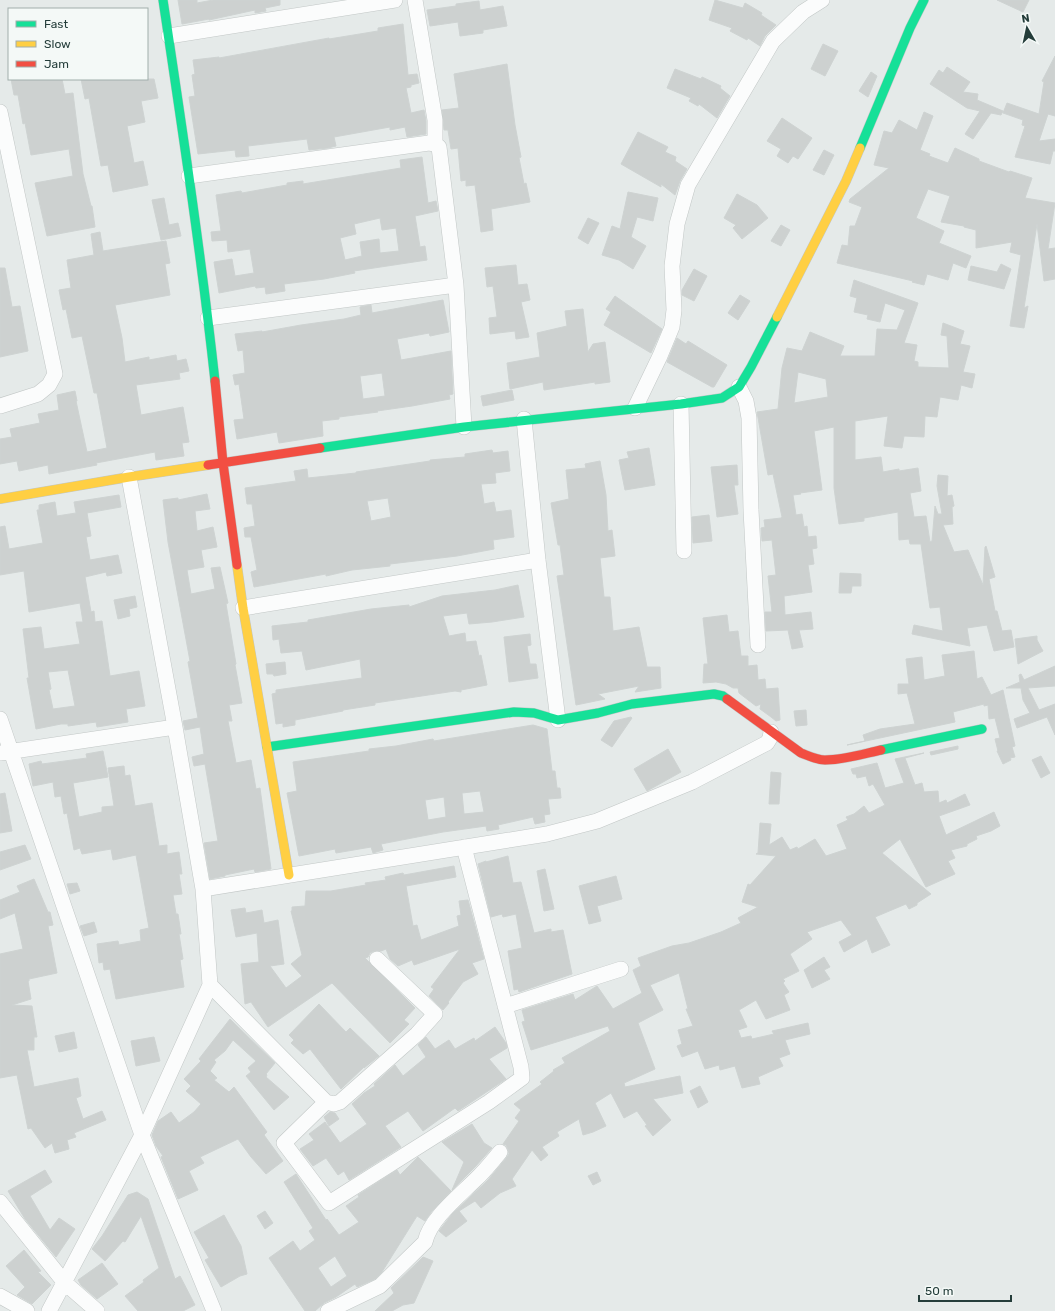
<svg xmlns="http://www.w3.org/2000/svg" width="1055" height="1311" font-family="Rubik,sans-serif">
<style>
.building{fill:#cdd1d0;stroke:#ced3d2;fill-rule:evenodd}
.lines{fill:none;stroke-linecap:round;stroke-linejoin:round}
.street-casing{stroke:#c2c7c6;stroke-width:16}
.fast-casing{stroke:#c1c7c6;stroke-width:10}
.slow-casing{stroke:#c1c7c6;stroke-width:10}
.jam-casing{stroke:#c1c7c6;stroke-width:10}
.street{stroke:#fbfcfc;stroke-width:15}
.fast{stroke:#16e098;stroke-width:9}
.slow{stroke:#ffcf43;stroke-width:9}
.jam{stroke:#f24e42;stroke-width:9}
</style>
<rect width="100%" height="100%" fill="#e5eae9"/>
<path class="building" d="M178,0H197V3L213,0H280V5L265,8L266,11L255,13V10L209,20V19L182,24Z
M715,0L743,8L745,3L762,13L761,15L776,25L765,36L760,46L748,38L747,40L730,31L732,28L709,20Z
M997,0H1029L1023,12Z
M479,1L480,10L503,6L507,26L483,30V33L460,36L458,22L430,26L427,10L456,6V4Z
M403,24L408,75L417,74L419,83L411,85V87L406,88L411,113L424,110L426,121V134L407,137L405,127L390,130V127L334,137L336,146L328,148L309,150L307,139L248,146L249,156L236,157L235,150L198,154L189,97L195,96L192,75L195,74L193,60L219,57V58L329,38V39L378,31V28Z
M823,44L838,51L825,76L811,69Z
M1055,56V116L1048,114L1039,141L1055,139V151H1053L1050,164L1015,157L1025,126L1022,125L1023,120L1003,113L1007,103L1039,114L1044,82L1042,81Z
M507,64L515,125L521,157L519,158L524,184L526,183L530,202L491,209L493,230L481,232L475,185L466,186V180L461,181L458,148L451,149L448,130H444L442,110L459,108L454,74Z
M947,67L970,82L963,92L978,94L977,100L1003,111L1001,115L991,113L973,139L965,134L980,111L967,108L930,84L939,70L943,73Z
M675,69L701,79L702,77L721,86L720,88L730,96L717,118L699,104L698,106L689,101L691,98L667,88Z
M871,72L877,76L868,97L859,91Z
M11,79H62L65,94L73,93L83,174L91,206H92L95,227L47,236L35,183L73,176L69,149L31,155L25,123L23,124L18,95H14Z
M81,79H154L158,98L141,101L145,122L127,126L134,163L143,161L148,185L113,192L108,165L101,166L89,98L85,99Z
M924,112L933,116L920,150L930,154L929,156L948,163L955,148L979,159V161L1009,172L1010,171L1032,178L1025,198L1055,203L1048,249L1055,248V279L1044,281L1037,224L1024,308L1028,306L1024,328L1010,326L1021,255L1010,252L1012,242L976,248V230L964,227V226L941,222L950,196L928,189L916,218L944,231L939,243L971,256L966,268L953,263L948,280L927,274L924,285L912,282L913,281L837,263L842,245L848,246L850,226H855L862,207L849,202L850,199L889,168L874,165L884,131L892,133L899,120L917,130Z
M782,118L812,138L798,159L793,156L788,163L777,156L781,149L767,141Z
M638,132L668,147L665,152L676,157L675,161L687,169L680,181L675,195L661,184V187L621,164Z
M824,150L834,155L824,175L813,170Z
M422,157L428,203L436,201L438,211L415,216L420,247L425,246L427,260L354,271L355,273L324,279L284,284L285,291L266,294L265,287L256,288L255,286L219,293L214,262L232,259L235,276L254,273L250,249L228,252L227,240L212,241L211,232L221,231L216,195L241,191L242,193L287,185V183L303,181V184L401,168L400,160ZM380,218L382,230L396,228L399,251L380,253L379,239L360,242L362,256L345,260L340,238L356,234L354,224Z
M628,192L658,198L653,221L637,217L631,237L646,246L633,269L619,260L602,255L612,226L620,229Z
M737,194L757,205L768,218L742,239L733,228L736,225L724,218Z
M164,198L169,225L178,223L181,236L161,240L152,200Z
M588,218L599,223L588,244L578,238Z
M781,225L790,230L781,246L771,241Z
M100,232L103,251L166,241L170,263L165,264L170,295L115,305L122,338L125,362L149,357V360L176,355L177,361L186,359L189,371L179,373L180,379L136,385L141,415L183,407L189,442L182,443L184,456L156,460L155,452L96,463L97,465L49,474L48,465L19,471L17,461L0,464V439L12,437L10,429L40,423L38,414L59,410L57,395L75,391L77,401H76L87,452L107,448L97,393H94L82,336L72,338L66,309L63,310L59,290L71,288L67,260L94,255L91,234Z
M1001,264L1011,269L1004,289L968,280L971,266L997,272Z
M516,265L518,285L527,284L530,300L521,302L529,337L516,339L515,331L490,334L489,318L497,317L493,286L487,287L485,268Z
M0,268H5L12,307L20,306L28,351L0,357Z
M694,269L707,276L694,301L682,295V290Z
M854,280L918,303L904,343L917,345L914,361L918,362V367L949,368L947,336L941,335L943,323L964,331L960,344L970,346L963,372L975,374L972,388L961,385L958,400L940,397L937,417L925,416L924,437L904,436L902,448L884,446L888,416L855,421V460L881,457L883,472L899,469V471L918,468L921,491L910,493L914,517L926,516L930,542L932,541L935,506L938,514H942L937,486L938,475L948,476L947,496L952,495L954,506L952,507L953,524L943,525L954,552L968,550L983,585L985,547L986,546L995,577L989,579L995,611H997L1002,631L1011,630L1014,647L994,651L987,625L967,628L970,646L912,634L914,625L943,631L940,607L930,608L921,544H910L909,539L899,540L898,512L864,518V521L839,524L834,488V427L814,431L822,490L800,493L801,494L793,495L796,515L802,514L804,527L807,526L808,537L816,536L817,548L812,549L814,564L808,565L812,592L784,596L785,615L811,612L813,629L799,630L803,647L792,649L788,630L766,631L765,612H772L768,576L776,575L772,540L762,541L761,528L765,527L764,520L781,518L782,517L773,474L768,475L757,412L778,409L782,368L787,348L802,351L810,332L844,346L840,356H875L877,329L897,330L905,310L885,303L880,322L867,319L868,315L854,312L857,298L850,296ZM798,372L826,379L828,397L794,403Z
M740,295L750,301L738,320L728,313Z
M615,296L662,329L651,353L604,325L611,312L606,309Z
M443,300L449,332L430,336L429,333L397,339L401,360L451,351L453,394L449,395L450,399L412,406L377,411L378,412L339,417V419L322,421L323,436L279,443L277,432L237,439L234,420L244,419L239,384L235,385L233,375L245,373L243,350L238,351L235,334L262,331V332L301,325L344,319L361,315L360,307L365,306L371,305L372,313ZM382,373L385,396L363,399L360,376Z
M583,309L588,352L593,344L605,342L610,382L595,384V382L544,390L543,382L510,389L507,363L540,357L537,333L567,326L565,311Z
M677,338L686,344L688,341L727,365L714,387H712L667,362Z
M512,390L514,400L483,406L481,396Z
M649,448L655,485L625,490L619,460L629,458L627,452Z
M492,450L493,453L508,451L510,471L495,473L496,483L481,484L484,504L494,502L496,512L511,510L514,537L493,540L494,549L457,556L390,564V566L352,570L326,576V574L254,587L251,572L257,570L251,537H245L244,528L255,526L252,504H247L245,488L296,481L294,471L307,469L308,478L356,473V472L430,461V460L465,457V454ZM388,498L391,517L371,521L367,501Z
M600,461L606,495L608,531L612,530L615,556L600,558L604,597H610L613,631L639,627L647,667H660L661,688L635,692L639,686L598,694L605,699L576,705L557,576L564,575L560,545H558L551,503L569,499L566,470L586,468L585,464Z
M737,465L738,485H734L738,514L717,517L711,467Z
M207,494L210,509L195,511L197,531L213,527L217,547L201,550L204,567L187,570L191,594L215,589L211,568L220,567L228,603L226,604L236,664L235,665L242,703L229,705L232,721H228L236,763L251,760L256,789L260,788L271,869L255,872L254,869L225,875V876L210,879L204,843L218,841L205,764L194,766L192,757L204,754L200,727L185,730L183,721L198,718L188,662L190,661L168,542L163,500L178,498V500Z
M119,495L121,507L87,513L91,536L86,537L90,560L118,555L122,573L107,576L106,572L85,577L91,612L94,611L95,622L102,621L110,676L139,671L145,706L126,709L128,722L97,727L96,722L68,726V724H61L36,729L27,678H29L23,629L41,627L44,649L80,644L76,622H83L80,603L29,612L24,571L0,575V527L5,526L9,549L43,543L37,510H39V505L55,502L57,516L76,513L74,502ZM68,670L75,706L53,709L49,690L51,689L48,672Z
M709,515L712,541L693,543L692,517Z
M840,573L861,574V586H852L851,593H839Z
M518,585L524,617L492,622L469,624L467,613L443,616L449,636L465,633L466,642L476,641L479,656L481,655L487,685L461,690V692L455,691L375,703V705L343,710V711L295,720V725L283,727V723L276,724L272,694L276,693V690L362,678L360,659L306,670L302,651L281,653L279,639L273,640L272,626L308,622V620L371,609L409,605V607L442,596L495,590Z
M135,596L137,607L129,609L130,616L118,619L114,600Z
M727,615L729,632L738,631L741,656H748V666L757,665L758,680L765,679L766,689L778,688L780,720L776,721L771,717L760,709L761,704L756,706L739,693L738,688H733L726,684L716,682L703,683L704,664H708L703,618Z
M530,634L531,645L527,646L530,664H536L538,678L509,682L504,637Z
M1037,636V640L1043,651L1018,664L1015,639Z
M974,651L977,679L982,677L991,695L1003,690L1015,746L1012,747L1015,757L1010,758L1011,760L1003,764L997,751H998L995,739L1000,738L995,718L989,719L988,705L984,706V704L953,712L955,722L847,745L865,741L863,735L880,729L915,724L907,693L898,694V684H909L906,659L922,657L924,680L945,676L942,655Z
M285,662L286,674L274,676L273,674H267L266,664Z
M1055,666V686L1028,688L1039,710L1055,704V735L1047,717L1017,728L1014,719L1030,713L1023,700L1021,688H1006L1020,682L1019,675L1021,674L1024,680Z
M806,710L807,725L796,726L794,711Z
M631,717L632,718L612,747L601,740L614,721Z
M533,725L547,729L552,771H555L557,788H560L561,798L548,799L550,814L544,815L545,822L535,824L533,817L498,825L499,829L487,831L486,826L443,832L381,844L383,850L373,853L371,847L336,853L335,849L299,856L287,793L297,791L293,762L369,751V749L396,746L433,739L434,741ZM480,791L484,812L464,814L462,793ZM444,797L446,817L428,820L425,800Z
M958,746V749L931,755L930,752Z
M668,749L681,772L647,791L634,769Z
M103,751L108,777L73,783L79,817L102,812V807L114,806L108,768L124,766L125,776L130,775L135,806L152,803L159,846L167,845V854L179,852L182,874H179L182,894L173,895L176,914H178L181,934H179L183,959L180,960L184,987L116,999L110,969L104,970L103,962L99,963L97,944L118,941L119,945L141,941L140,930L149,928L136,855L113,860L111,849L82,854L80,848L74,850L67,813L64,814L61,796L55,797L53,782L33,786L29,764L41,761L42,764L87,758L86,754Z
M924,753L905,758L915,785L922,783L924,792L938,791L939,803L946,800L947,803L965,794L970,805L939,816L946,835L994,812L1000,826L991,831L976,836L977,839L967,844V846L951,850L955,858L948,861L955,874L926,887L900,839L882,853L931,894L917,903V905L909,909L906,904L875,917L890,945L872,953L867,939L844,952L839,942L852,935L841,920L807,932L812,939L790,954L799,971L783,979L785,981L783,983L789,992L784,995L790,1010L766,1019L756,1000L739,1010L747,1027L738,1030L741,1038L751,1036L752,1039L774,1034L772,1031L808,1023L810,1034L785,1040L790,1054L779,1058L783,1066L758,1077L760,1084L742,1088L735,1066L720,1070L719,1065L705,1069L698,1051L682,1057L677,1046L682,1044L678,1030L693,1026L686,1009H688L679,973L650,985L663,1010L638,1023L655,1069L624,1083L625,1087L680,1076L683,1093L653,1099L671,1120L653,1136L645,1126L647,1125L637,1111L624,1118L611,1093L595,1103L606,1126L593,1132L583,1135L579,1119L557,1132L559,1136L542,1147L548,1155L541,1161L532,1150L512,1179L516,1186L500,1193L481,1208L475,1201L459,1211L467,1221L446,1237L439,1231L452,1214L488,1180L507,1157L509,1154L508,1149L506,1145L503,1144L519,1121L515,1118L521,1110L514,1104L542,1084L540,1082L554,1071L553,1070L565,1063L562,1058L610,1031L608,1026L531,1050L522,1022L525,1021L522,1010L573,994L575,1000L597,986L613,1009L642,993L633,970L641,966L638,958L672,946L689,943L721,932L741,923L738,918L758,907L742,902L748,884L750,885L776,856L756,854L758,853L760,823L771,824L769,845L782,837L790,850L797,847L798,849L815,839L826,856L847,849L837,825L848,820L846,817L854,814L864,806L869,813L885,805L873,784L869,786L866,776L857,778L856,774H853L851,769L877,763L885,788L904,783L895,759Z
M1041,756L1050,773L1041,778L1032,760Z
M771,772L781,773L779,804H769Z
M5,793L12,831L0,833V794Z
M25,845L31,859L0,870V852Z
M508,856L513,883L521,882L534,933L551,929V932L563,930L572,974L519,992L518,989L514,990L508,951L522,948L516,914L503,917L502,914L491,917L478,864L486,861V862Z
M454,866L456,877L406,886L413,926L417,925L421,940L459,926L457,916L461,915L459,901L468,900L484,959L472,963L478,974L463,982L448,1002L449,1003L443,1010L429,996L434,989L431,987L460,949L414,965L412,960L398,966L390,959L386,949L381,951H374L370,953L368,957L365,958L415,1008L404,1020L409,1024L390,1043L332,983L268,1027L251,1002L245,1004L241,964L259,962L257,933L236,937L231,910L245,908L246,913L262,910L264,923L278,920L284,964L270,966L286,988L302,976L291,964L302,955L291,911H292V907L305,906L306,891H331L366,885L365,883L386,880L385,877L403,873L404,875Z
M545,869L554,909L544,911L537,871Z
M616,876L622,899L597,906L601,921L589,924L579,886Z
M34,879L48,912H50L53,925L48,926L57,973L29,979V981H28L31,999L12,1005L32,1006L37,1037H34V1050H27L34,1087L78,1078L81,1096L76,1098L83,1119L102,1111L106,1120L74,1133L76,1137L67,1140L69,1149L55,1153L52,1143L45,1148L31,1128L28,1129L17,1075L0,1078V954L23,949L15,913L0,919V900L20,892L17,886Z
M77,883L80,891L70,894L67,884Z
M94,922L97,932L84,936L80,926Z
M824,957L830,967L824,970L830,979L812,988L804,970Z
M319,1004L346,1032L350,1028L379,1056L364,1068V1067L341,1089L310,1049L303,1054L291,1043L294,1040L289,1035Z
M230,1019L275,1063L266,1074L267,1075L266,1077L289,1097L274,1110L246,1076L251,1072L248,1068L256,1061L233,1040L225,1051L214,1060L216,1062L210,1071L217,1078L214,1080L229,1092L234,1087L267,1132L264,1135L283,1161L266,1174L251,1157L238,1139L200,1157L204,1163L189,1171L198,1190L178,1199L161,1157L163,1156L156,1146L152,1135L158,1121L171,1112L179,1123L194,1112L201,1104L186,1091L191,1086L184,1079L201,1061L199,1059Z
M495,1027L506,1043L507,1048L489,1059L506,1079L458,1111L455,1108L423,1131L408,1111L385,1126L401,1147L349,1180L344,1171L338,1175L326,1158L313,1166L300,1149L314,1140L309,1134L325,1122L340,1143L367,1124L352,1104L364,1093L375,1086L374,1084L395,1065L403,1076L426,1057L418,1045L426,1037L435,1049L449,1040L455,1049L474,1038L475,1041Z
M74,1032L77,1048L59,1052L55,1036Z
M154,1037L160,1061L136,1066L131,1041Z
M700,1086L708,1102L698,1108L690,1091Z
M330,1112L335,1113L339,1119L329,1126L324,1117Z
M472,1124L484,1143L492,1148L475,1167L452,1190L464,1162L442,1142Z
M418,1157L451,1191L432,1211L425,1221L417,1216L382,1272L375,1279L357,1287L355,1284L336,1297L324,1303L315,1311H305L269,1258L293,1241L300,1251L315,1240L309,1231L313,1228L284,1182L296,1174L326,1220L327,1219L339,1235L359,1222L346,1206L359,1197L358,1195L397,1170L400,1175ZM335,1256L347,1276L331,1287L318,1268Z
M45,1170L52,1182L30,1196L50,1230L59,1218L75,1229L56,1257L25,1219L8,1191Z
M597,1172L601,1181L593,1185L588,1176Z
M137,1192L148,1199L175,1279L180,1276L195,1305L183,1311H138L125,1296L144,1282L143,1280L159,1268L141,1216L125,1242L123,1241L105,1261L92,1249L102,1236L128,1195Z
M265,1211L273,1223L265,1229L257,1216Z
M224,1215L241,1246L247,1274L240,1276L221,1287L205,1260L209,1258L194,1232Z
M24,1250L41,1271L38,1272L51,1285L32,1304L17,1295L25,1287L6,1266Z
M423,1257L433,1261L414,1303L403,1305L392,1311H375L394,1293L391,1288Z
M102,1263L118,1284L97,1299L81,1285L78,1280Z"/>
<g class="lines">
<g class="street-casing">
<path id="street" d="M415,0L435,120V144
M169,36L395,0
M0,112L55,374L49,385L38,394L0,406
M189,176L429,143L435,144L439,147L456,285L464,427
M208,318L456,285
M739,387L746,401L749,418L751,510L758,645
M681,404L684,551
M635,408L660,356L672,327L674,310L672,266L677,224L688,185L773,41L803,12L822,0
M524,419L538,560L558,720
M243,608L538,560
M0,719L142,1135L214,1311
M0,753L175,727
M203,889L547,834L597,821L692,782L767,743L770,738L771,732
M210,985L326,1102L334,1104L340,1102L417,1034L435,1014L377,959
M505,1006L621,969
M326,1102L284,1143L329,1203L489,1102L522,1078L521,1067L464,847
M0,1202L65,1283L97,1311
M0,1296L27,1311
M49,1311L142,1135L210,985L203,889L175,727L129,477
M328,1311L380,1286L425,1242C430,1219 459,1196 475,1180C484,1172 492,1162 500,1152"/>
</g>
<g class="fast-casing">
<path id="fast" d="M163,0C182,127 201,253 215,381
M860,148L910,28L924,0
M320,448L464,427L681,404L722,398L739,387L751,367L777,317
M267,747L514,712L534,713L558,720L598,713L632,704L714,694L723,696L727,699
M881,750L982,729"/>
</g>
<g class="slow-casing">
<path id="slow" d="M777,317L846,181L860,148
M0,499L129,477L208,465
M237,565L243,608L289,875"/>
</g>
<g class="jam-casing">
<path id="jam" d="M215,381L223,463L237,565
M208,465L320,448
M727,699L801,753C809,756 817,760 825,760C844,760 863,754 881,750"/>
</g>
<use href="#street" class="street"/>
<use href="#fast" class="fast"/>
<use href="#slow" class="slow"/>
<use href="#jam" class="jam"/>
</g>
<rect x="8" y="8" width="140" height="72" fill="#f4f9f7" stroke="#a1aeab"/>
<rect x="16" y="21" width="20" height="6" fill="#16e098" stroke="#a1aeab"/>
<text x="44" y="28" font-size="12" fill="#243d3a">Fast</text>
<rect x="16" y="41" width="20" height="6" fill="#ffcf43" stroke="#a1aeab"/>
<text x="44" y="48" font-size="12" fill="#243d3a">Slow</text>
<rect x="16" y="61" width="20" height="6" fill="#f24e42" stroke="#a1aeab"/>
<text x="44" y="68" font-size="12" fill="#243d3a">Jam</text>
<g transform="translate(1027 28) rotate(351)" stroke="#f4f9f7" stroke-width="3" paint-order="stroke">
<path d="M0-3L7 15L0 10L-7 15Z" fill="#243d3a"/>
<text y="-6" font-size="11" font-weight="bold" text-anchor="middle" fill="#243d3a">N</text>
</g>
<path d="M919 1295v6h92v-6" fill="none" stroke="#243d3a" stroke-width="2"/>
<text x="925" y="1295" font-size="12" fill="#243d3a" stroke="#f4f9f7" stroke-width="3" paint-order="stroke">50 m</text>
</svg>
